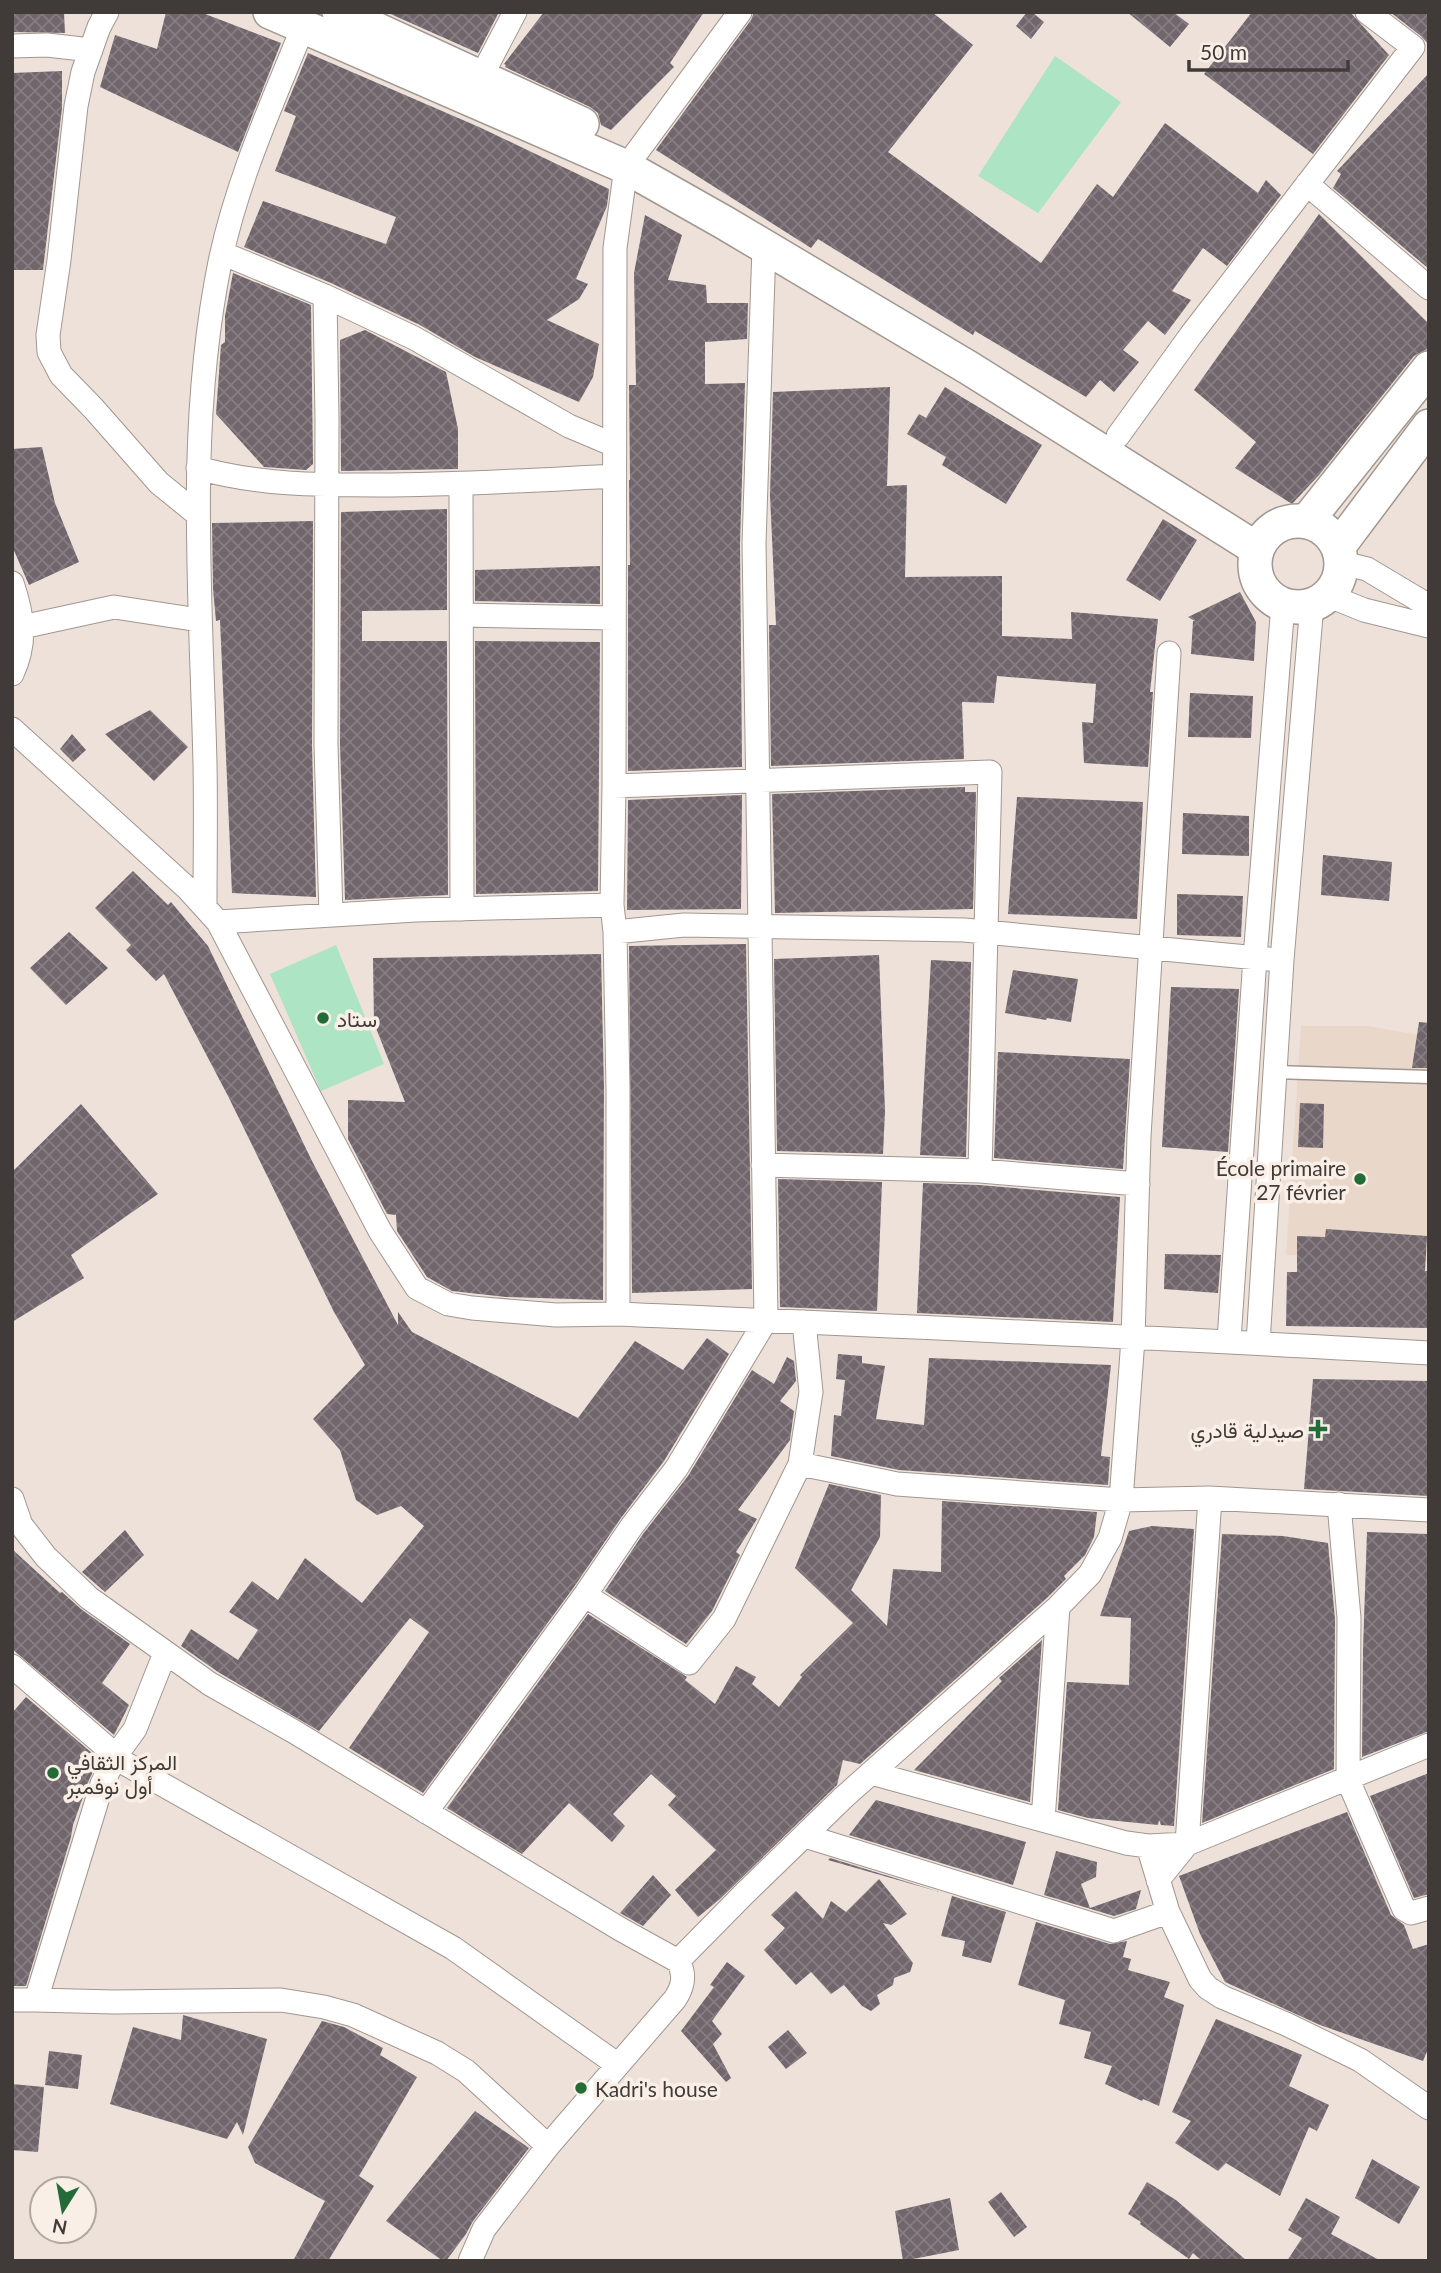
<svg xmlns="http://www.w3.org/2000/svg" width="1441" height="2273" font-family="Lato,Vazirmatn,sans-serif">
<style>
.built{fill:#e9d7ca}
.pitch{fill:#ade4c3}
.building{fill:url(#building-cross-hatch)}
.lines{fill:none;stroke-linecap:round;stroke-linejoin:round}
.lane-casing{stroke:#a1978f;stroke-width:15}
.street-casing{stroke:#a1978f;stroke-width:25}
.secondary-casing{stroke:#a1978f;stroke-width:36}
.lane{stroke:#fff;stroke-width:12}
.street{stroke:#fff;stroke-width:23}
.secondary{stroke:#fff;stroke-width:33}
.poi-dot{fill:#236b37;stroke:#faefe7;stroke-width:2.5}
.labels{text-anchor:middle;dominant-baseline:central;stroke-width:7;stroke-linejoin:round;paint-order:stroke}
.poi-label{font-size:21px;fill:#403b38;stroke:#faefe7;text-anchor:start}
</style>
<defs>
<pattern id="building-cross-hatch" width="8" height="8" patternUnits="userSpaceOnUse" patternTransform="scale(1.75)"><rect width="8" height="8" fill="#70666c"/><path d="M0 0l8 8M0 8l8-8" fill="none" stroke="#867e82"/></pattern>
</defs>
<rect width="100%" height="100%" fill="#ede1da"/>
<path class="built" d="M1301,1026H1368L1429,1037V1261L1286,1255Z"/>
<path class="pitch" d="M1055,56L1121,102L1038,213L978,176Z
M336,945L384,1064L321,1091L270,974Z"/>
<path class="building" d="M12,12H64L65,33L12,32Z
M166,12H200L281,43L238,152L100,87L115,35L157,49Z
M386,12H499L478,53Z
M544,12H704L670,63L674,67L611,130L601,125L598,113L590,107L505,67L506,65L504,64Z
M754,12H932L973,45L888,152L1041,263L1097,184L1113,197L1165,123L1258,193L1266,180L1281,195L1227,266L1203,248L1172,291L1191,300L1165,335L1148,321L1123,350L1139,362L1114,392L1100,380L1086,397L975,331L973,335L818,239L811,248L656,150L751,20Z
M1027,12H1032L1044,22L1031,39L1016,26Z
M1127,12H1173L1189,24L1170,47Z
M1252,12H1350L1389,55L1313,154L1204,74Z
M1390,12H1429V45L1421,36Z
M308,53L479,127L609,189L607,206L576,279L588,284L579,299L547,320L599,344L593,377L579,402L475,357L420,325L331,283L244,247L263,201L386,244L396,217L275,171L296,116L284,111Z
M62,71V108L43,270H12V73Z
M1429,73V269L1333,188L1341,174L1337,171Z
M1319,214L1429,324V348L1414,356L1319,475L1292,504L1235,468L1256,442L1194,390Z
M645,215L682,235L668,280L706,285L707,303H748L747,339L705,342V384L745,383L740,543L742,767L628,771V565H630L629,480H630L629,385H636L634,273Z
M233,273L311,305L313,464L306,470L264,467L216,414L221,345L225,342V316Z
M365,330L446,372L458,429V469L341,471L340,340Z
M890,387L887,486L907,485L905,577L1002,576V636L1072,639L1071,612L1158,619L1150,692H1153L1148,767L1084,763L1082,722L1093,723L1096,684L997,676L994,703L962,702L964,759L771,766L769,625H776L770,495L773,392Z
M945,387L1042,445L1006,504L942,465L946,457L907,434L919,414L926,418Z
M42,447L55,503L79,562L29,585L12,546V449Z
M447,509V610L362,611V641H447L448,895L345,900L340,745L341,512Z
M1163,519L1197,540L1160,601L1126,580Z
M313,521L312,745L316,897L232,893L220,620L216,621L213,589L212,523Z
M600,566V604L475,601V570Z
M1240,592L1256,622L1254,661L1191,654L1193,621H1195L1188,617Z
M475,641L600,642L598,891L476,894Z
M1190,693L1253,696L1251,738L1188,737Z
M150,710L188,747L154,781L105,734Z
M72,734L86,750L73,762L60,749Z
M965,787V792H976L973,909L775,913L772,794Z
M742,795L741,909L627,910L628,800Z
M1017,797L1143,802L1137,919L1008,914Z
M1183,813L1249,816V856L1182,854Z
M1323,855L1392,862L1389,901L1321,895Z
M133,871L168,905L171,902L208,946L312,1161L398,1325V1312L412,1332L578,1418L635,1341L683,1370L707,1338L729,1354L664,1461L621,1518L574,1587L423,1793L349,1748L429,1632L410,1618L319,1731L218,1672L181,1646L191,1629L238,1660L258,1630L229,1612L252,1581L278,1600L305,1558L362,1603L424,1526L401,1506L377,1515L356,1500L340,1450L313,1419L365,1365L334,1312L228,1096L164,974L156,981L126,950L131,945L95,908Z
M1177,894L1243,896L1241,937L1177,935Z
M69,932L108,968L66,1005L30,968Z
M746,944L752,1289L632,1293L629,946Z
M601,954L604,1088L603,1300L506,1297L452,1291L427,1277L397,1231L396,1215L387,1214L348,1139V1100L405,1102L374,1023L373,958Z
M879,955L885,1111L883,1154L777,1151L774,959Z
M931,960L971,962L966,1157L920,1155Z
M1013,970L1078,979L1071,1022L1047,1018L1046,1020L1005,1013Z
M1171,987L1239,989L1228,1152L1162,1147Z
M1419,1022L1429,1023V1068H1412Z
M998,1052L1130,1059L1123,1169L994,1158Z
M1300,1103L1324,1104L1323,1148L1298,1147Z
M81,1104L158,1194L71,1255L84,1278L12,1322V1172Z
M778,1179L882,1182L877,1311L780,1307Z
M923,1183L979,1185L1120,1197L1113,1322L917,1313Z
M1326,1229L1427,1236L1425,1271H1429V1328L1286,1326L1287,1272H1297V1236L1325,1237Z
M1165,1254L1221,1255L1218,1293L1164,1289Z
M838,1354L862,1356V1363L885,1366L876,1419L924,1425L929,1358L1111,1365L1101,1456L1110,1457L1108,1485L899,1470L831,1456L834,1415L841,1416L845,1380L836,1379Z
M787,1357L794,1361L796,1381L780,1401L794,1411L790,1440L738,1510L757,1519L736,1552L740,1555L712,1611L686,1644L605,1591L643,1534L688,1476L752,1370L774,1384Z
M1313,1379L1429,1381V1496L1304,1489Z
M829,1484L881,1495L880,1537L851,1590L887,1626L893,1569L941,1572L942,1501L1097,1512L1094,1537L1085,1555L1064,1576L1066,1579L1048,1597L860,1764L843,1760L837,1785L720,1899L698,1917L675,1890L716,1850L668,1805L676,1796L651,1774L613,1814L625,1826L612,1842L569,1803L522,1854L447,1808L588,1614L687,1677L685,1680L715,1704L736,1666L756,1677L752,1684L779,1707L802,1677L800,1675L853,1623L795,1568Z
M1152,1526L1194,1529L1174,1826L1161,1825L1159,1820L1158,1825L1088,1818L1058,1810L1067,1682L1129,1685L1131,1618L1100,1616L1129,1531Z
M125,1530L144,1555L105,1592L82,1572Z
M1367,1532L1429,1534V1731L1362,1757L1363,1649Z
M1222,1534L1283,1536L1328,1543L1335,1619L1334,1769L1202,1823Z
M12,1549L60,1593L62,1592L81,1609L130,1644L102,1683L129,1705L114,1735L12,1649Z
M1042,1640L1030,1802L914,1770L1002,1681L999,1678Z
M26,1697L99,1759L89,1780L73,1825L71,1837L26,1986H12V1713Z
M1429,1773V1894L1414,1898L1370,1796Z
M876,1800L1026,1842L1013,1885L849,1835Z
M1347,1812L1391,1915L1404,1925L1413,1949L1429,1944V2047L1423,2061L1320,2025L1225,1982L1200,1934L1179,1876Z
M1056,1851L1097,1862L1096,1877L1081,1884L1090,1908L1141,1890L1136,1909L1114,1916L1044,1895Z
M830,1858L940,1892L828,1860Z
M653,1875L671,1895L643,1926L620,1913Z
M879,1879L907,1914L891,1925L883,1923L913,1963L910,1972L894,1978L893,1985L877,1995L880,2004L871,2011L862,2006L844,1985L831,1994L811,1972L796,1985L764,1950L785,1928L771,1915L796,1891L823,1919L831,1901L846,1912Z
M952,1896L1006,1912L991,1963L962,1956L965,1941L941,1936Z
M1036,1922L1110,1944L1127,1941L1123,1957L1131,1959L1128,1970L1170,1982L1164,1997L1184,2005L1159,2106L1143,2099L1142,2101L1105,2084L1112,2066L1084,2058L1091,2032L1059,2024L1065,2000L1018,1985Z
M727,1962L745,1976L712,2021L722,2034L713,2044L731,2078L726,2082L681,2031L714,1987L710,1985Z
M183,2015L267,2039L243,2135L237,2122L227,2139L110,2104L133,2027L181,2040Z
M1216,2019L1302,2055L1289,2086L1329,2105L1317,2131L1309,2127L1280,2196L1226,2163L1218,2171L1175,2143L1191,2121L1172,2112Z
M322,2021L344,2027L383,2048L380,2055L417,2077L359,2176L374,2186L328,2261H293L325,2201L255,2163L248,2147Z
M788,2030L807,2053L786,2069L768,2047Z
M49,2051L82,2055L78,2089L45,2085Z
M12,2084L44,2087L38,2152L12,2150Z
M475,2111L529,2148L473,2221L466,2234L446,2261H443L386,2221Z
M1372,2159L1420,2187L1399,2224L1355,2198Z
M1147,2182L1176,2200L1247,2261H1202L1193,2253L1189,2259L1140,2224L1141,2222L1128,2214Z
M1001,2192L1027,2227L1014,2237L988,2202Z
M950,2198L959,2250L903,2261L895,2211Z
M1306,2198L1340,2217L1331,2234L1381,2261H1287L1302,2238L1288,2230Z"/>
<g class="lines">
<g class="lane-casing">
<path id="lane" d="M1275,1072L1429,1077"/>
</g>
<g class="street-casing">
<path id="street" d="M107,12L99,27L83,72L76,106L59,260L48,335L49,352L61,375L94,409L159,483L196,513
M12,46L47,45L91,50
M481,77L515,12
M1307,184L1429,288
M222,253L325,296L327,419L326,745L331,915
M325,296L414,338L569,426L614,445
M1118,436L1191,335L1413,47L1367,12
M198,468C258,485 317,485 379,485C457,485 535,480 614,476
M461,484L462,909
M1342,563L1367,569L1429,606
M12,583C23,615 27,642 12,674
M1327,595L1364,610L1429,626
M462,615L613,618
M22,627L114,607L199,620
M12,729L188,889L218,922L416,910L612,905L614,786L615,248L626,167L740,12
M614,786L990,772L980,1171
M205,907C205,860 206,812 205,764C201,595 186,429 220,262C237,180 272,104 303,27
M218,922L380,1231L417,1288L448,1304L472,1308L556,1315L618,1314V1088L615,932L612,905
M615,932L684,925L964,930L1268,959
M763,1165L980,1171L1138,1184
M618,1314C888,1326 1159,1337 1429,1353
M1229,1340L1255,958L1283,604
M1258,1343L1282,960L1312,604
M800,1464L897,1484L1121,1500L1210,1498L1429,1510
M12,1499L21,1525L46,1557L89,1598L210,1684L293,1731L620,1929L678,1961L744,1894L844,1797L1058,1607L1090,1574L1110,1538L1121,1500L1133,1339L1139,1136L1169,653
M1339,1504L1349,1618L1348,1780L1404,1909L1411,1913L1429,1908
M585,1595L689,1663L724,1619L800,1464L811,1392L804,1322
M12,1666L126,1764L453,1948L618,2065
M871,1773L1126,1843L1148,1846L1187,1844L1429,1745
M426,1812L585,1595L632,1526L676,1469L766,1320L754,543L764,247
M1043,1820L1058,1607
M805,1836L1114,1931L1168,1912
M1148,1846L1168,1912L1200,1979L1208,1988L1222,1997L1286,2024L1360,2060L1429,2108
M1158,1880L1187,1844L1210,1498
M12,2000H36L102,1784L117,1754L135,1729L165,1653
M36,2000L114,2002L281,2000L324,2007L353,2015L437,2053L466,2071L548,2146L675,1999C683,1987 686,1975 678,1961
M470,2261L484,2229L548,2146"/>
</g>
<g class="secondary-casing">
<path id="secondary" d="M270,12L626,167L725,223L969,368L1257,549
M339,12L582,124
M1255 564a43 43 0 1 1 86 0a43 43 0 1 1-86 0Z
M1306,522L1429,368
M1339,546L1429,426"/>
</g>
<use href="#lane" class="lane"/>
<use href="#street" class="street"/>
<use href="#secondary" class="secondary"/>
</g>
<g class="poi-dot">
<circle cx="323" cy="1018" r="7"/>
<circle cx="1360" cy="1179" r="7"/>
<path d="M1314.5 1418.5h7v7h7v7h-7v7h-7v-7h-7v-7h7z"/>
<circle cx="53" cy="1773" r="7"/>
<circle cx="581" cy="2088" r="7"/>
</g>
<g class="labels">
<g class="poi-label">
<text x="337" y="1018">ستاد</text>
<text x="1346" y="1167" text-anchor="end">École primaire<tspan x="1346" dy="24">27 février</tspan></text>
<text x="1304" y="1429" text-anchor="end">صيدلية قادري</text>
<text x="67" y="1761">المركز الثقافي<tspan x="67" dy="24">أول نوفمبر</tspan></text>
<text x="595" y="2088">Kadri's house</text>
</g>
</g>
<rect width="1441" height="2273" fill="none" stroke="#403b38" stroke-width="28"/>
<g transform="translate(63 2210) rotate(191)"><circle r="33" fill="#faefe7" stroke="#b0a7a1" stroke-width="2"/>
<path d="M0-5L12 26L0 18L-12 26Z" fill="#236b37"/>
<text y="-10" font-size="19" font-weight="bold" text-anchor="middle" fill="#403b38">N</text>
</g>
<path d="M1189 60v10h159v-10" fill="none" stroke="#403b38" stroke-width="3.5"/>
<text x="1200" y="60" font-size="21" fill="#403b38" stroke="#faefe7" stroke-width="5" paint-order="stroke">50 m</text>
</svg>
